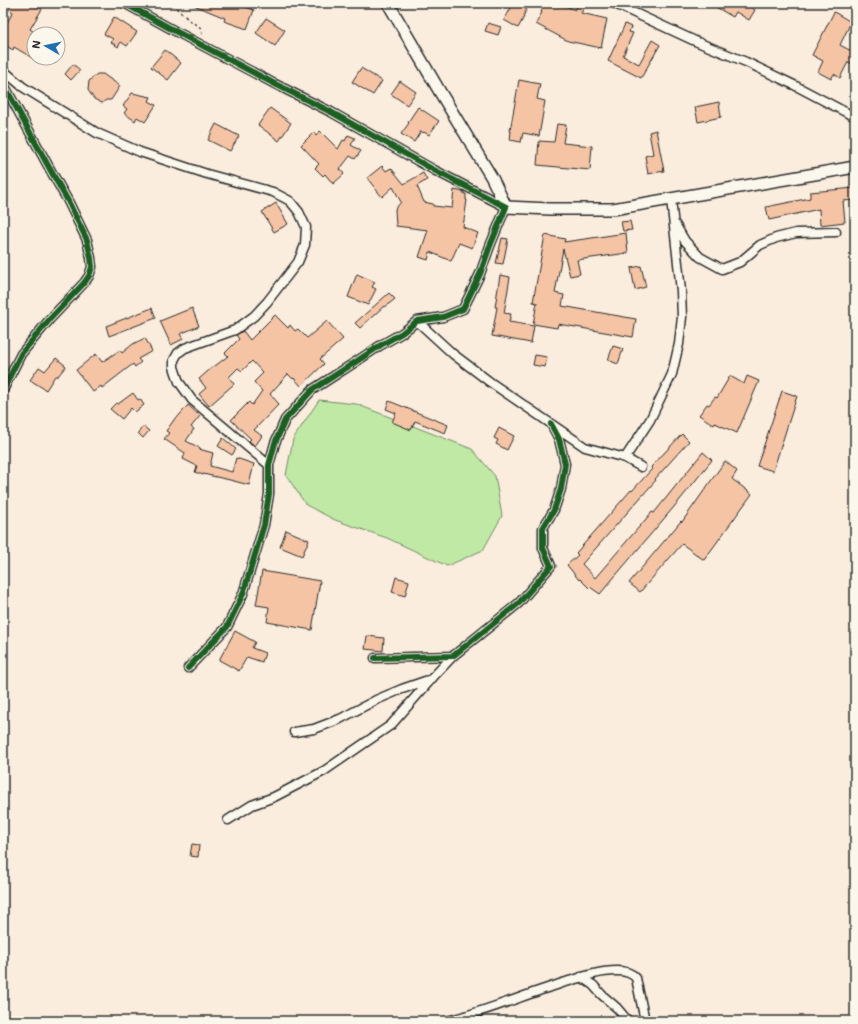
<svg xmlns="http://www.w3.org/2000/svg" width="858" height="1024" font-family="Mali,sans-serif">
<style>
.grass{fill:#bfe9a5;stroke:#758a68}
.building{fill:#f5c4a5;stroke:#2b2b2b}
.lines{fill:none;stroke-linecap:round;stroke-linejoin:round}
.minor-casing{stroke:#2b2b2b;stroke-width:11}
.secondary-casing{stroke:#2b2b2b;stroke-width:14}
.path{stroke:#2b2b2b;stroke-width:1.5;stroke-dasharray:3 3;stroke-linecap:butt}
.minor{stroke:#fbf7ec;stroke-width:8}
.secondary{stroke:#fbf7ec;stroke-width:11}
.cycleway-casing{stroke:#fbf7ec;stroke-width:8}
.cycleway{stroke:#1b5e20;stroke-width:6}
</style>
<rect width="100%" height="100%" fill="#faedde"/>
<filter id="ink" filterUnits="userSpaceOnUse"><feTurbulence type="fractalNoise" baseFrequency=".025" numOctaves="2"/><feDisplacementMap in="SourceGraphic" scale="8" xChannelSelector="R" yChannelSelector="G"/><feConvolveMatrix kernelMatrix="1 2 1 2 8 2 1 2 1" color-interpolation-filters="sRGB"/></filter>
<g filter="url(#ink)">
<path class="grass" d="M319,400L356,404L472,449L495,476L502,516L483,550L447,566L387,538L335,520L306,505L286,475L293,439Z"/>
<path class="building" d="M3,3H32L42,9L30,29L33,31L29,38L34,41V59L14,47L13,50L3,44V30L13,12L3,6Z
M189,3H233L254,10L247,29L224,21L225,18Z
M500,3H529L523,17H524L518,28L504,20L511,8Z
M545,3H559L575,10L579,3H587L581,13L607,19L601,48L568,41L536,24L542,12H541Z
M709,3H744L755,10L749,20L736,12L733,17Z
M834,12L851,22L840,45L855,53V65L848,62L840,78L834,74L831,79L818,72L823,61L812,55Z
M114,17L137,32L127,46L121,42L118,47L111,42L113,39L104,34Z
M266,18L285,30L275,46L256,33Z
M488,23L501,27L498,35L485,31Z
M625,24L631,27L629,32L633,33L623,56L639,64L652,40L660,45L641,78L608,61Z
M165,50L181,63L168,80L151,67Z
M73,64L80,70L71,80L65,74Z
M361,68L382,81L373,95L352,82Z
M97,74H103L120,86L111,100H106L102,103L94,99L88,90L89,81Z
M519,80L540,84L537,99L545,101L539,136L523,133L521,142L510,140L511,131H510Z
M400,81L416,92L407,105L391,94Z
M132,93L151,97L149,101L156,105L145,122L137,117L135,121L124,113L127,109L123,106Z
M719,102L721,117L698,122L695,107Z
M418,107L439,121L429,135L424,132L423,133L421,131L414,142L401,134L409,123L408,122Z
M270,108L291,123L279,141L258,125Z
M216,124L239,136L230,151L208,140Z
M557,124L566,125L563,143L592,146L590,170L537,165L539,141L554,142Z
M656,130L664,171L648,174L645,156L653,154L649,132Z
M320,131L338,149L343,140L345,141L348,135L355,138L351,145L361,151L355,159L350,156L340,169L344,174L333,184L325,174L323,176L315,168L319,164L301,145L314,132L316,135Z
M382,166L386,171L391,168L404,184L423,173L427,180L417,186L424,202L433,204V206L452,208L454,190L464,192V194H466V200H467L463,227L478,233L472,248L459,243L451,261L430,252L428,260L419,257L428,230L396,226L395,209L401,202L393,187L382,197L367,178Z
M855,188V200L843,201L845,222L820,225L819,209L769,220L766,207L810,198V192Z
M276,203L288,224L274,232L262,212Z
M630,221L632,230L623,231L621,222Z
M626,233L628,253L577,260L580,274L570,276L563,249L555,293L564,295L562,306L636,319L633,337L558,324L557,328L533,324L537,303L533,302L545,235L565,239L564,242Z
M502,238L508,239L503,264L496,263Z
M641,266L646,287L635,290L631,268Z
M357,274L375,282L372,287L376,289L368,305L348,297Z
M500,275L510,277L504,313L511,314L509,322L534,326L531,343L492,336L497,307H495Z
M389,293L395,299L385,307L384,306L360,328L355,323Z
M152,308L156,318L109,336L106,326Z
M192,308L199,326L180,334L183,339L171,345L160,321Z
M275,315L288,328L290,325L295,331L298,329L307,338L327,321L343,339L320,359L324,364L301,386L294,378L293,379L288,374L270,394L279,404L254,430L262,436L255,446L249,441L251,439L231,420L249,402L252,405L262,391L254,382L263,373L252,361L242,371L238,368L229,377L234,384L209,406L199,394L206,388L199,379L215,365V366L228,356L225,353L239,339L236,335L243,331L250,340Z
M145,338L152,351L138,359L141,362L135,367L133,364L102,388L101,386L93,392L76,370L96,354L102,362L120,350L122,353L133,344Z
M613,346L623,349L618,364L608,360Z
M535,355L547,357L545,367L533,365Z
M56,358L66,366L58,376H55L46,390L30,380L39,367L45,371Z
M730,376L744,384L747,376L759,381L737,433L715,423L714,425L699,415L707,404L709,405L715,397L717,398Z
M782,391L797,396L773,471L757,466Z
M133,393L138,400L140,399L144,405L135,412L131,408L122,419L110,409L116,403L118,404Z
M389,401L448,425L445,433L415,421L411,430L392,422L396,413L386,409Z
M188,405L200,416L191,427L194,429L186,441L200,448L199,449L213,453L210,466L232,472L236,458L254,464L249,485L230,480L203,474V475L195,472L197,466L183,459L185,453L164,439L169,433L166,431L176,417L177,418Z
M143,426L149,431L143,438L138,433Z
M499,428L514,436L507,450L496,444L498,440L494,438Z
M682,434L689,441L655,479L656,480L582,564L595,578L652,512L654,513L703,452L712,460L679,501L600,594L590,587L589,588L580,579L579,580L567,565L578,555L576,553L631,490L632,491L652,469L651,467Z
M223,438L236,449L232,455L218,446Z
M725,461L737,471L732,479L752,494L704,560L682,544L640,592L629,583L681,521L682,522Z
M286,530L309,540L302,556L280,547Z
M262,571L320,581L312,630L267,622L269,607L256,605Z
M396,577L409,581L405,596L392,592Z
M235,631L255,642L252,648L265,653L262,662L247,657L239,671L219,660Z
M367,636L384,638L383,651L365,649Z
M192,844L199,845L198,857L190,856Z"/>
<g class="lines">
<g class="minor-casing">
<path id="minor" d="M124,3L175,31L273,83L331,112L434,170L506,207L490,246L480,274L463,309L443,317L417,321L402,333L381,345L354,363L312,390L285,420L275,443L269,465V494L264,525L243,594L227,627L188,668
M613,3L695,41L746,62L794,85L855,117
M3,70L23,87L97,133L140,152L207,174L273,192L290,201L299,212L306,227L305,245L298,262L267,302L254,316L235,330L185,348L178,353L174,360V367L179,382L192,400L269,465
M3,83L51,171L68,201L87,240L91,258L92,267L89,276L84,283L50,319L21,354L3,390
M675,224L685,241L700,257L722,269L740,262L760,245L776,238L796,233L836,232
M417,321L453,354L490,382L585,447L625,458L641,467
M625,458L650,420L672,374L679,344L682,317L681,291L671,199
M375,658L453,656L519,603L551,566L543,548V528L554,510L561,489L565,464L559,439L551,424
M294,732L314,729L340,719L376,700L402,689L431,679
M228,820L252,805L274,797L324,771L391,725L434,676L453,656
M581,977L593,985L602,995L617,1008L628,1021
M447,1021C488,1011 526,994 566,982C582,977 599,971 617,971C624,971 631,972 636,978L645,1021"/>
</g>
<g class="secondary-casing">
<path id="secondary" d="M388,3L440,92L492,178L506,207L550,209H613L855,167"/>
</g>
<path class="path" d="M173,3V5L189,20L201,28L202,36"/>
<use href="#minor" class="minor"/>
<use href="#secondary" class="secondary"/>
<g class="cycleway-casing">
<path id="cycleway" d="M124,3L175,31L273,83L331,112L434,170L506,207L490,246L480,274L463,309L443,317L417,321L402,333L381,345L354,363L312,390L285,420L275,443L269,465V494L264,525L243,594L227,627L188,668
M3,83L51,171L68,201L87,240L91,258L92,267L89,276L84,283L50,319L21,354L3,390
M375,658L453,656L519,603L551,566L543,548V528L554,510L561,489L565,464L559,439L551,424"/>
</g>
<use href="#cycleway" class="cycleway"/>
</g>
</g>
<rect width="858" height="1024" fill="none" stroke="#fbf7ec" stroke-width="16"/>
<rect x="8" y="8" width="842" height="1008" fill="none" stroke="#2b2b2b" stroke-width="1.5" filter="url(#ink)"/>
<g transform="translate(46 46) rotate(279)"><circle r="19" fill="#fbf7ec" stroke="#a8a59f"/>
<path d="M0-3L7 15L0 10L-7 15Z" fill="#1f6fb2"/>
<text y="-6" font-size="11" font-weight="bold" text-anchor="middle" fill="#2b2b2b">N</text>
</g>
</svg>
